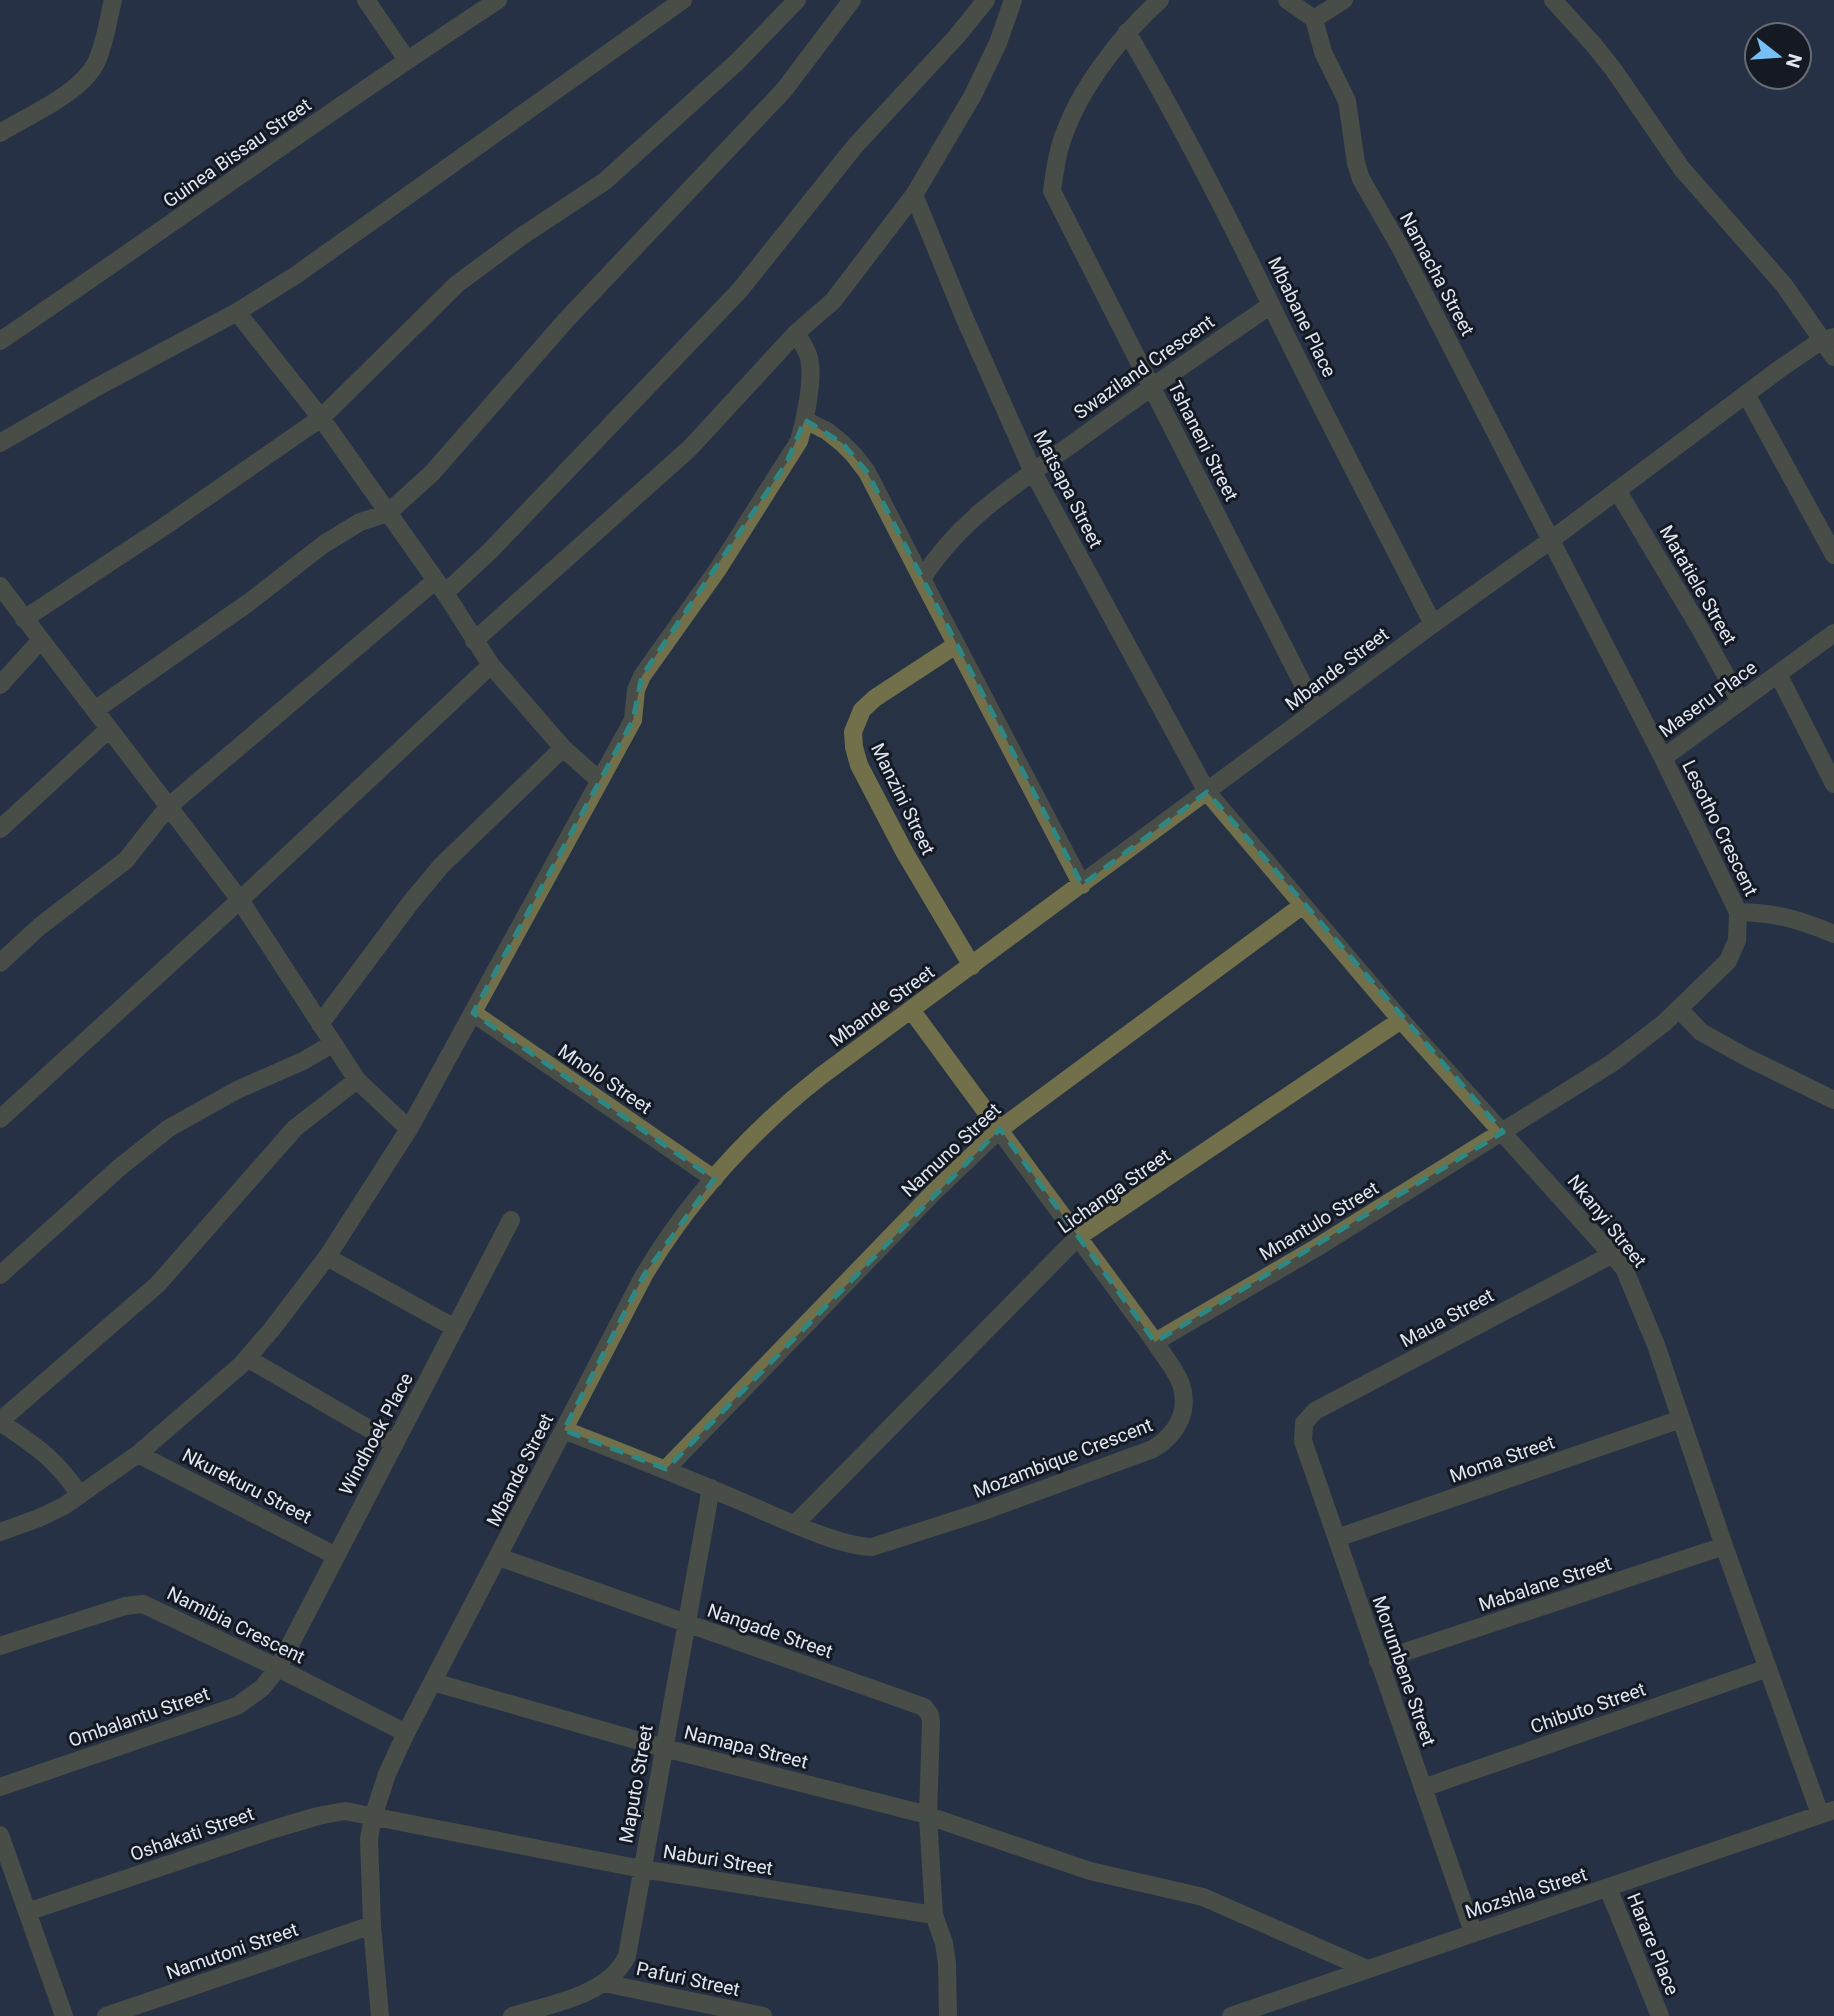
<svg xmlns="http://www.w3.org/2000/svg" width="1834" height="2016" font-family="Roboto,sans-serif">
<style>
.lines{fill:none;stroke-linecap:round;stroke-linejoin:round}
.minor{stroke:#71704a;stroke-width:18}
.marked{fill:none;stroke:#2e8782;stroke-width:5;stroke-dasharray:14 9;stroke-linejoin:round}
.labels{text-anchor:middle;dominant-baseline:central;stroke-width:6;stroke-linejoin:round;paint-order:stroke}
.street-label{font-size:19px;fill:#e0e7f4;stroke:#141922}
</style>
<rect width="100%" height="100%" fill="#273245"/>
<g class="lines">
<path class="minor" d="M366,0L407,60
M1160,0C1125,31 1084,83 1067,127C1058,147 1055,169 1052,191L1316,710
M1287,0L1314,19
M1553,0L1593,44L1613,69L1682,169L1784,285L1834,357
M1314,19L1344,0
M1127,32C1179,121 1226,212 1271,305C1323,412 1379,518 1433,624
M0,133C29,115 80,94 96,63C105,44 108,20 113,0
M914,195L965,319L1033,472L1207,792L1401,1020L1624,1268L1656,1345L1724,1546L1820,1814
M237,312L321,418L445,593L491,665L563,748L599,780
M0,341C167,228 330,110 498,0
M1746,394L1834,555
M805,420L827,431L842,443L854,455L867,472L922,579
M0,443L97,387L237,312L296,275L683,0
M1617,490L1698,625L1740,701
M0,586L240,900L357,1080L409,1129
M445,593L490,551L740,290L855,146L957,36L986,0
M24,619L165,526L321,418L457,284L522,236L605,181L737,62L797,0
M474,641L690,448L796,333L833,301L914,195L973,95L998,43L1013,0
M956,645L875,698L862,710L853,732L854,747L859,765L905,853L972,966
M1778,674L1834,784
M0,685L41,640
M95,710L248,603L324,544L360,522L388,513L432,473L567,319L784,90L852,0
M1663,758L1834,633
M0,829L109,729
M1082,885L922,579C960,518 1018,483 1075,442C1139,395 1205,350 1271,305
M1738,912C1777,913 1798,919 1834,934
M0,963L39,927L126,860L168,807L436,580
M1679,1009L1701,1032L1746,1057L1834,1100
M473,1013L714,1179
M320,1024L411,902L441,866L563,748
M0,1119L240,900L491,665
M327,1257L455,1328
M0,1275L120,1167L169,1128L237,1090L303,1061L332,1044
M1155,1342L1316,1248L1612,1063L1664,1023L1728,961L1737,940L1738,912L1663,758L1400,247L1361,179L1356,163L1347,101L1323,52L1314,19
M247,1358L395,1444
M0,1421L158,1284L295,1128L357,1080
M0,1422C37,1447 54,1457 80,1495
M564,1430C623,1453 682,1476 740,1501C774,1515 836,1546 872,1547L981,1512L1153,1449C1176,1435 1190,1412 1181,1384C1176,1370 1163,1355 1155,1342L912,1011
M138,1454L336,1556
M666,1469L934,1192L1000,1129L1303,905
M795,1524L1078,1237L1401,1020
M0,1532L39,1518L64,1506L138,1454L241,1365L272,1329L327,1257L409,1129L633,720L636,690L642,676L718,569L799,441C805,421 814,379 809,358C807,349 800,341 796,333
M1337,1538L1681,1419
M499,1557L924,1707L930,1715L931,1723L928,1816L934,1915L944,1943L947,1964L948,2016
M0,1646L125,1606L143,1604L278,1668L406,1733
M1378,1661L1724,1546
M433,1682L664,1748L920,1813L1090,1871L1203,1897L1367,1969
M0,1787L237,1706L262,1688L278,1668L511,1220
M1423,1788L1768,1668
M0,1835L64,2016
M1608,1888L1660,2016
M27,1912L274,1829L318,1816L345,1811L642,1869L934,1915
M1473,1932L1303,1441L1304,1423L1315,1411L1613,1254
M604,1983L763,2016
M106,2016L372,1925
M380,2016L372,1925L369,1839L373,1817L387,1774L406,1733L644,1275C690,1198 751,1131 821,1076L1433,624L1551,540L1781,368L1819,342L1834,337
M512,2016C550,2004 608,1996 627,1956L711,1488
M1231,2016L1834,1810"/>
</g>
<path d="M0 0H1834V2016H0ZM805,420L842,443L867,472L1082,885L1207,792L1503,1132L1155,1342L1000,1129L666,1469L564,1430L644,1275L714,1179L473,1013L633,720L642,676L786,464Z" fill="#273245" fill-opacity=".55" fill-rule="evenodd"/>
<path class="marked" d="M805,420L842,443L867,472L1082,885L1207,792L1503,1132L1155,1342L1000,1129L666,1469L564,1430L644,1275L714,1179L473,1013L633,720L642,676L786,464Z"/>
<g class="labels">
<g class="street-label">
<text transform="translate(237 153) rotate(-35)">Guinea Bissau Street</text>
<text transform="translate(1437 274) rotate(62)">Namacha Street</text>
<text transform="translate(1302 317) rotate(64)">Mbabane Place</text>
<text transform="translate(1144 367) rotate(-35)">Swaziland Crescent</text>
<text transform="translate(1203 441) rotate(63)">Tshaneni Street</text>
<text transform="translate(1068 489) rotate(63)">Matsapa Street</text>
<text transform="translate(1698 585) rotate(60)">Matatiele Street</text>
<text transform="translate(1337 669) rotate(-37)">Mbande Street</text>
<text transform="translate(1708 699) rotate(-36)">Maseru Place</text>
<text transform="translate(903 799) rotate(64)">Manzini Street</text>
<text transform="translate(1720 828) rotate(64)">Lesotho Crescent</text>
<text transform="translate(882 1006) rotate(-36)">Mbande Street</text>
<text transform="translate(605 1079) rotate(34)">Mnolo Street</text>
<text transform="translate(951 1150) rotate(-43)">Namuno Street</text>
<text transform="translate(1114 1191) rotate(-35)">Lichanga Street</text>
<text transform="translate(1319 1221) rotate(-31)">Mnantulo Street</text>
<text transform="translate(1607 1221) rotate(51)">Nkanyi Street</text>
<text transform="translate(1447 1318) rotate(-28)">Maua Street</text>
<text transform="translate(376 1434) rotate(-62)">Windhoek Place</text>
<text transform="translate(1063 1458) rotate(-21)">Mozambique Crescent</text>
<text transform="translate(1502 1459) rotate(-19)">Moma Street</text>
<text transform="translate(520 1470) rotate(-63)">Mbande Street</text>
<text transform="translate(247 1486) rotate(27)">Nkurekuru Street</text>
<text transform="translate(1545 1584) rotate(-18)">Mabalane Street</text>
<text transform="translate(236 1625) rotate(26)">Namibia Crescent</text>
<text transform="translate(770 1631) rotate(19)">Nangade Street</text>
<text transform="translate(1404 1671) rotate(71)">Morumbene Street</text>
<text transform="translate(1588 1708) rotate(-19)">Chibuto Street</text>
<text transform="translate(139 1717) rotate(-19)">Ombalantu Street</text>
<text transform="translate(746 1747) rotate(14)">Namapa Street</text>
<text transform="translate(636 1784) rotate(-80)">Maputo Street</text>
<text transform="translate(192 1834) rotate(-19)">Oshakati Street</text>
<text transform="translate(718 1860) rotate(9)">Naburi Street</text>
<text transform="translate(1526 1893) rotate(-18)">Mozshla Street</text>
<text transform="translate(1653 1944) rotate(68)">Harare Place</text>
<text transform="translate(232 1951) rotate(-19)">Namutoni Street</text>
<text transform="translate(688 1979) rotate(12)">Pafuri Street</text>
</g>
</g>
<g transform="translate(1778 56) rotate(107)"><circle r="33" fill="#141922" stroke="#666b76" stroke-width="2"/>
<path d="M0-5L12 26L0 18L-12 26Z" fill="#76c0f7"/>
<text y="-10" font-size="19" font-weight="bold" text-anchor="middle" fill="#e0e7f4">N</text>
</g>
</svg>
